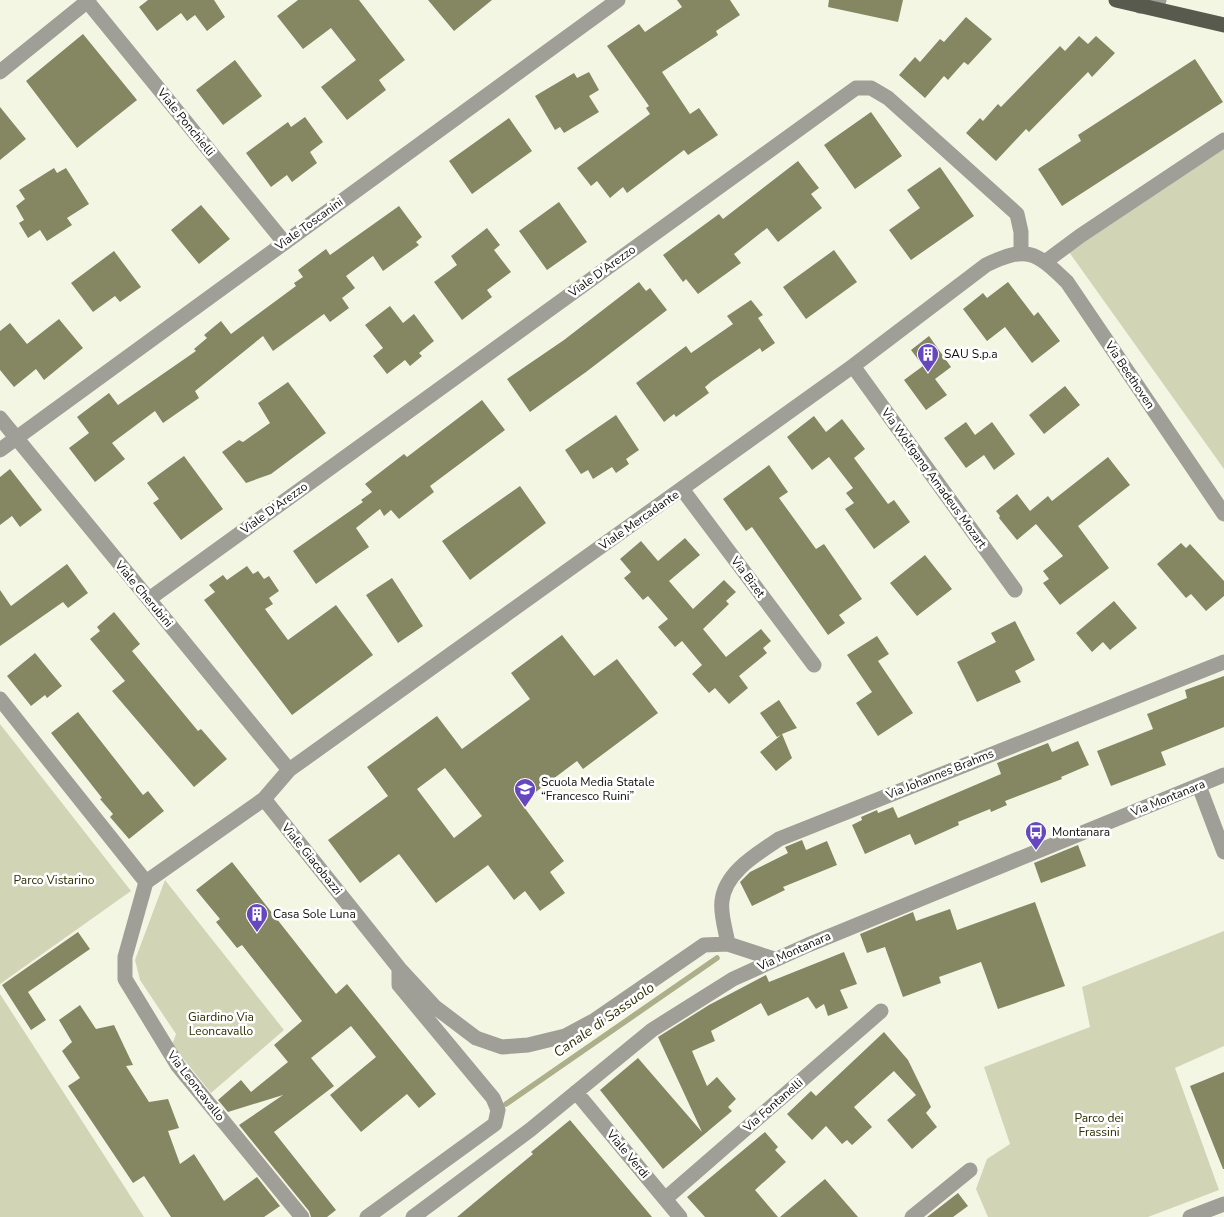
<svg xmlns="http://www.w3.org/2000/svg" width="1224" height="1217" font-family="'Nunito Sans',sans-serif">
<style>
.green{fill:#d2d4b6}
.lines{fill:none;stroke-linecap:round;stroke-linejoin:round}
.stream{stroke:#acaf89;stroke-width:5.5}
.building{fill:#858763;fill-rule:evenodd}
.minor{stroke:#9f9f98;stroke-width:15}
.major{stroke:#595a4e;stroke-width:15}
.labels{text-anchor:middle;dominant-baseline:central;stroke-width:5;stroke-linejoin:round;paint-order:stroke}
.street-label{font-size:12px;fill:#0f100a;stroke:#fff}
.poi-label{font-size:12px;fill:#0f100a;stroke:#fff;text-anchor:start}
.park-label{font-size:12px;fill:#2d2d00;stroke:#fff}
.water-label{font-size:14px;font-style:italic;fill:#2e2f00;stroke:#fff}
</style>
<rect width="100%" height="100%" fill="#f4f6e4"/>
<path class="green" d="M1224,148V469L1069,252Z
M0,724L131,891L0,984Z
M165,880L284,1030L211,1093L172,1045L176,1034L140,980L135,960Z
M1224,931V1046L1175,1068L1219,1190L1148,1217H988L976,1189L987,1159L1010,1144L984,1067L1090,1027L1082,987Z
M0,994L144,1217H0Z"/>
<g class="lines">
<path class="stream" d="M506,1104L717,958"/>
</g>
<path class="building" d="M148,0H214L225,17L207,31L195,15L187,21L181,13L157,31L139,7Z
M298,0H359L405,60L379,80L386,90L347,120L321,87L356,60L331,28L303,49L277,16Z
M428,0H492L454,31Z
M677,0H730L740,15L716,31L718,35L662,72L690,114L699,108L718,135L688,155L684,150L627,193L623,187L610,198L597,181L591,186L577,168L650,114L646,108L649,106L607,46L639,24L645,32L682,7Z
M829,0H903L898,22L828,7Z
M966,17L992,39L968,65L964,62L948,80L944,76L925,98L899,75L915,57L920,62L940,39L944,42Z
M83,34L137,100L77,148L26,81Z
M1079,36L1088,44L1096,36L1115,53L1092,77L1088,72L1029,132L1026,129L996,161L966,133L980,118L983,121L998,104L1001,107L1060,46L1065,51Z
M1195,59L1223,102L1062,206L1038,169L1081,141L1078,135Z
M235,60L262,96L223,125L196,90Z
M589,72L599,90L589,96L599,112L564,133L560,127L555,130L535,96L574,73L577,78Z
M0,107L26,139L0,160Z
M871,112L902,156L855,189L824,145Z
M305,117L323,142L310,152L317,163L292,182L287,175L271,187L246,153L288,122L291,127Z
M509,118L532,151L472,194L449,161Z
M798,161L819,188L811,194L822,208L778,242L767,228L734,254L741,263L698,294L686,279L683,282L663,255L719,214L723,219Z
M940,167L974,216L911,260L889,230L920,208L907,190Z
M54,168L57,173L66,168L89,204L67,218L72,225L47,241L40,230L28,238L19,223L24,220L16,206L25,199L19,190Z
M559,202L587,242L547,270L519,231Z
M201,205L230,239L199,264L171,230Z
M399,206L422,237L416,242L419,245L383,271L373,256L346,276L355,288L342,298L349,308L330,322L324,314L273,351L263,336L195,391L199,398L163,423L155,411L112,443L125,459L95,482L69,448L89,433L77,417L109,393L118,405L196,351L194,349L207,338L204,335L221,321L231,334L296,286L294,283L303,277L298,270L326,249L330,255Z
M487,228L500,245L494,250L511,272L487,290L492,297L462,320L434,282L457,265L451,256Z
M834,250L857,282L806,319L783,287Z
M114,251L141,287L120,302L115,296L93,312L71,283Z
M639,282L646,291L650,288L667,310L586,372L530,412L507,379L564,340Z
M1008,282L1034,316L1038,312L1060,341L1032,363L1005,327L987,341L963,309L983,293L987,298Z
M751,300L763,315L758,318L775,343L762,352L760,348L712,381L705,387L709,393L676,417L674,414L664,422L636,383L686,346L691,353L733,324L727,316Z
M390,306L403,323L414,314L434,341L419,353L422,356L410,366L405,360L387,374L373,356L383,348L365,325Z
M59,319L83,348L44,380L36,369L14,387L0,370V331L10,323L27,344Z
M929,336L951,367L935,379L947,395L926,410L904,380L923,366L911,350Z
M288,382L326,433L271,474L246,483L222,452L239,440L243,442L270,423L258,403Z
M1065,386L1080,405L1044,434L1029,415Z
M482,400L505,430L430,486L434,492L399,519L391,510L384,516L380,509L356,528L369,547L316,584L293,551L363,502L361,500L372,492L365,484L404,454L407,457Z
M616,415L639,450L626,459L629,464L616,473L612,467L593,479L588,470L581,474L565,450Z
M814,416L826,432L842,419L865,449L854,458L888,504L894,500L910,522L874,549L845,509L854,503L846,493L853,488L829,457L812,470L787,437Z
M966,422L975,435L992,422L1015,454L994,470L984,455L966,468L944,438Z
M184,456L223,509L181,540L153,503L159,499L147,483Z
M1108,457L1130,485L1078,526L1109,568L1060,605L1043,583L1049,579L1043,571L1063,556L1036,524L1017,540L999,518L1000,516L996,511L1017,494L1030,511L1048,496L1052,501Z
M769,465L788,492L779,498L816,549L824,544L862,599L839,615L845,623L828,635L752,527L746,531L723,499Z
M10,469L42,510L20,527L12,516L0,525V477Z
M520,486L546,523L470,580L442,541Z
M685,538L700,555L669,581L693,609L724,580L736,592L726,601L729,604L703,629L726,657L761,629L771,641L763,648L767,653L739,676L748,688L729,704L715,688L709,693L692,674L702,665L682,641L675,647L658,627L668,619L648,596L643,600L624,578L631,572L620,559L641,541L658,561Z
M1181,543L1186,548L1190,544L1224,581V596L1206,611L1191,594L1186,598L1157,564Z
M925,555L952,589L917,616L890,583Z
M67,564L88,593L68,608L63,602L0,646V590L11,606Z
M247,566L253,574L258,571L264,579L269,576L279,591L269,598L273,604L265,609L288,640L336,605L373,655L292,715L204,600L215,592L209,585L223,575L227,580Z
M392,578L423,626L398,643L366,595Z
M1114,601L1137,628L1110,650L1103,642L1092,652L1076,633Z
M114,612L140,644L132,651L198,731L201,729L227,759L194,787L112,691L125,681L90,639L100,631L97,627Z
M1015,621L1035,660L1015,671L1021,682L977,702L957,662L996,642L991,633Z
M562,635L594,676L617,659L658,713L583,769L577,761L521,803L564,861L550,872L565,893L540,911L525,891L514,900L488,865L436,903L399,854L360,883L328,840L388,796L367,767L437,716L462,749L530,699L511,673ZM445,768L482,816L454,838L417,789Z
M877,636L889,654L878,661L913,713L878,736L856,703L872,692L847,655Z
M35,653L62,686L47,698L45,695L31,706L7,676Z
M1224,676V727L1161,752L1166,765L1111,786L1097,751L1153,729L1147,714L1187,698L1185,690Z
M779,700L797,728L782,734L792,758L776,771L760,752L781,735L777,737L760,713Z
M78,712L143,795L148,791L164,811L129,839L110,817L113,814L100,799L102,798L51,733Z
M1078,741L1089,765L1061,777L1062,779L1005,801L1007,805L991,812L990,809L958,822L959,825L915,845L910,834L865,854L852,825L862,820L861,817L877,810L878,813L893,807L898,818L1001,774L997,763L1048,743L1052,752Z
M802,840L806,850L827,841L837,865L783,887L785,890L752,906L740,882L750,872L788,853L785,847Z
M1078,845L1086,866L1041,883L1034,863Z
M232,862L336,994L347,984L436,1094L419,1108L407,1094L361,1132L330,1095L376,1057L351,1026L311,1058L334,1086L274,1132L336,1210L327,1217H311L309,1211L239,1125L283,1095L228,1112L218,1100L241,1080L251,1092L288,1062L274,1045L302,1021L242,945L237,948L216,922L220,919L196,890Z
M1035,902L1065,986L998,1009L981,962L939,977L941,983L903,997L885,947L867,953L860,934L913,912L916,921L950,909L957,930Z
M78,932L90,949L28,992L46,1020L31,1030L2,985Z
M844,952L857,984L840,990L848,1008L828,1016L824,1004L816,1009L808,997L768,1016L761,1003L711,1031L715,1041L692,1051L707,1086L717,1077L736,1099L728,1107L732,1111L663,1169L600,1090L638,1058L702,1132L658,1037L709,1005L766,975L769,982Z
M80,1005L96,1029L114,1025L133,1065L126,1066L149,1102L168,1099L179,1128L168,1131L180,1164L194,1154L224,1201L257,1177L280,1206L264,1217H171L144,1176L133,1183L68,1086L80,1078L62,1051L72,1042L59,1020Z
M884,1032L908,1060L931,1107L926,1113L937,1127L912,1149L887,1120L916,1095L894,1071L854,1107L872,1127L852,1145L847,1140L842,1144L826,1126L812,1140L787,1114L811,1091L816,1096Z
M1224,1072V1169H1223L1190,1086Z
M570,1120L652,1217H457L533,1154L531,1152Z
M765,1132L778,1147L775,1150L786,1162L755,1190L778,1217H705L687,1197Z
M825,1179L858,1217H780Z
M958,1193L968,1206L953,1217H927Z"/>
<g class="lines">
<path class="minor" d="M87,1L284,242
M1140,6L1159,0
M0,72L89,0
M1045,262L1080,236L1224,140
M853,366L1015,590
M0,418L289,770
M0,450L618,0
M682,489L814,665
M149,599L856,88H871L888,98L1017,214L1021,232V252
M0,699L146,882L264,799L289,770L853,366L986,265C1027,245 1036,252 1067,282L1224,514
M1199,786L1224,852
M264,799L399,968L435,1007L476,1038L502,1047L528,1045L565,1036L595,1020L704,945L728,944L774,959
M146,882L125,957V979L178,1066L302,1217
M728,944C726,931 720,914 722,901C725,872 757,854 779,839L1224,662
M576,1092L680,1217
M665,1199L881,1011
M367,1217L495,1124L498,1110L493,1098L399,985V968
M413,1217L530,1130L652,1030L733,979L808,945L1224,775
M912,1217L970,1170
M1190,1217L1224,1204"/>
<path class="major" d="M1116,0L1224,25"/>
</g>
<defs>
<g id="building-pin" transform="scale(1.125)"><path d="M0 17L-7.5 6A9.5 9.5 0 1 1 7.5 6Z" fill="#6647c0" stroke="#fff"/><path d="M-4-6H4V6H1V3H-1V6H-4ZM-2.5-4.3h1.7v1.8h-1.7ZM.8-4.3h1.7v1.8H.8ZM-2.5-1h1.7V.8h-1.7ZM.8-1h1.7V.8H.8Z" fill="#fff"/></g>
<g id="school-pin" transform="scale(1.125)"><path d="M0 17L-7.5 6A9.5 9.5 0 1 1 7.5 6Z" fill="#6647c0" stroke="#fff"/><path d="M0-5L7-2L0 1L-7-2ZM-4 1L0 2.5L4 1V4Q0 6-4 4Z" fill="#fff"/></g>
<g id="bus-pin" transform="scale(1.125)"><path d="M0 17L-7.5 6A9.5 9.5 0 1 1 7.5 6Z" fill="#6647c0" stroke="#fff"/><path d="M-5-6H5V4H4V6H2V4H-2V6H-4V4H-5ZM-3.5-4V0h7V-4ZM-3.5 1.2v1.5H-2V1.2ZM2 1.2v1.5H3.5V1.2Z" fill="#fff"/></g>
</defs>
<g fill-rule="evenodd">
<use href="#building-pin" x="928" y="354"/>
<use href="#school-pin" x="525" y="789"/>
<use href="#bus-pin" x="1036" y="832"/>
<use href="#building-pin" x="257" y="914"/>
</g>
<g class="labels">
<g class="street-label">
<text transform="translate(186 122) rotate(51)">Viale Ponchielli</text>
<text transform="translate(309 224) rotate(-36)">Viale Toscanini</text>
<text transform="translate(602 271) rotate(-36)">Viale D'Arezzo</text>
<text transform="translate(1130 375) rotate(56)">Via Beethoven</text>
<text transform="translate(934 478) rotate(54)">Via Wolfgang Amadeus Mozart</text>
<text transform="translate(274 508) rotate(-36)">Viale D'Arezzo</text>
<text transform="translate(639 520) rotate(-35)">Viale Mercadante</text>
<text transform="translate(748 577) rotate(53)">Via Bizet</text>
<text transform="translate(144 594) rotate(50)">Viale Cherubini</text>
<text transform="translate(940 774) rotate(-22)">Via Johannes Brahms</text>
<text transform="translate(1168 798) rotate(-22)">Via Montanara</text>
<text transform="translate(312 859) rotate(51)">Viale Giacobazzi</text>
<text transform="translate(794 951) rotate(-24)">Via Montanara</text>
<text transform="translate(196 1086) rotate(52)">Via Leoncavallo</text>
<text transform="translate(773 1105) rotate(-41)">Via Fontanelli</text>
<text transform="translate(628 1154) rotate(50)">Viale Verdi</text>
</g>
<g class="poi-label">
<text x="944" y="354">SAU S.p.a</text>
<text x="541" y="782">Scuola Media Statale<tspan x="541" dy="14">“Francesco Ruini”</tspan></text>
<text x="1052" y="832">Montanara</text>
<text x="273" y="914">Casa Sole Luna</text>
</g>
<g class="park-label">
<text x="54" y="880">Parco Vistarino</text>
<text x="221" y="1017">Giardino Via<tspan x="221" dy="14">Leoncavallo</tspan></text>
<text x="1099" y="1118">Parco dei<tspan x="1099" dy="14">Frassini</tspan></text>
</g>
<g class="water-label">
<text transform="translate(604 1020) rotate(-35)">Canale di Sassuolo</text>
</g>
</g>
</svg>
